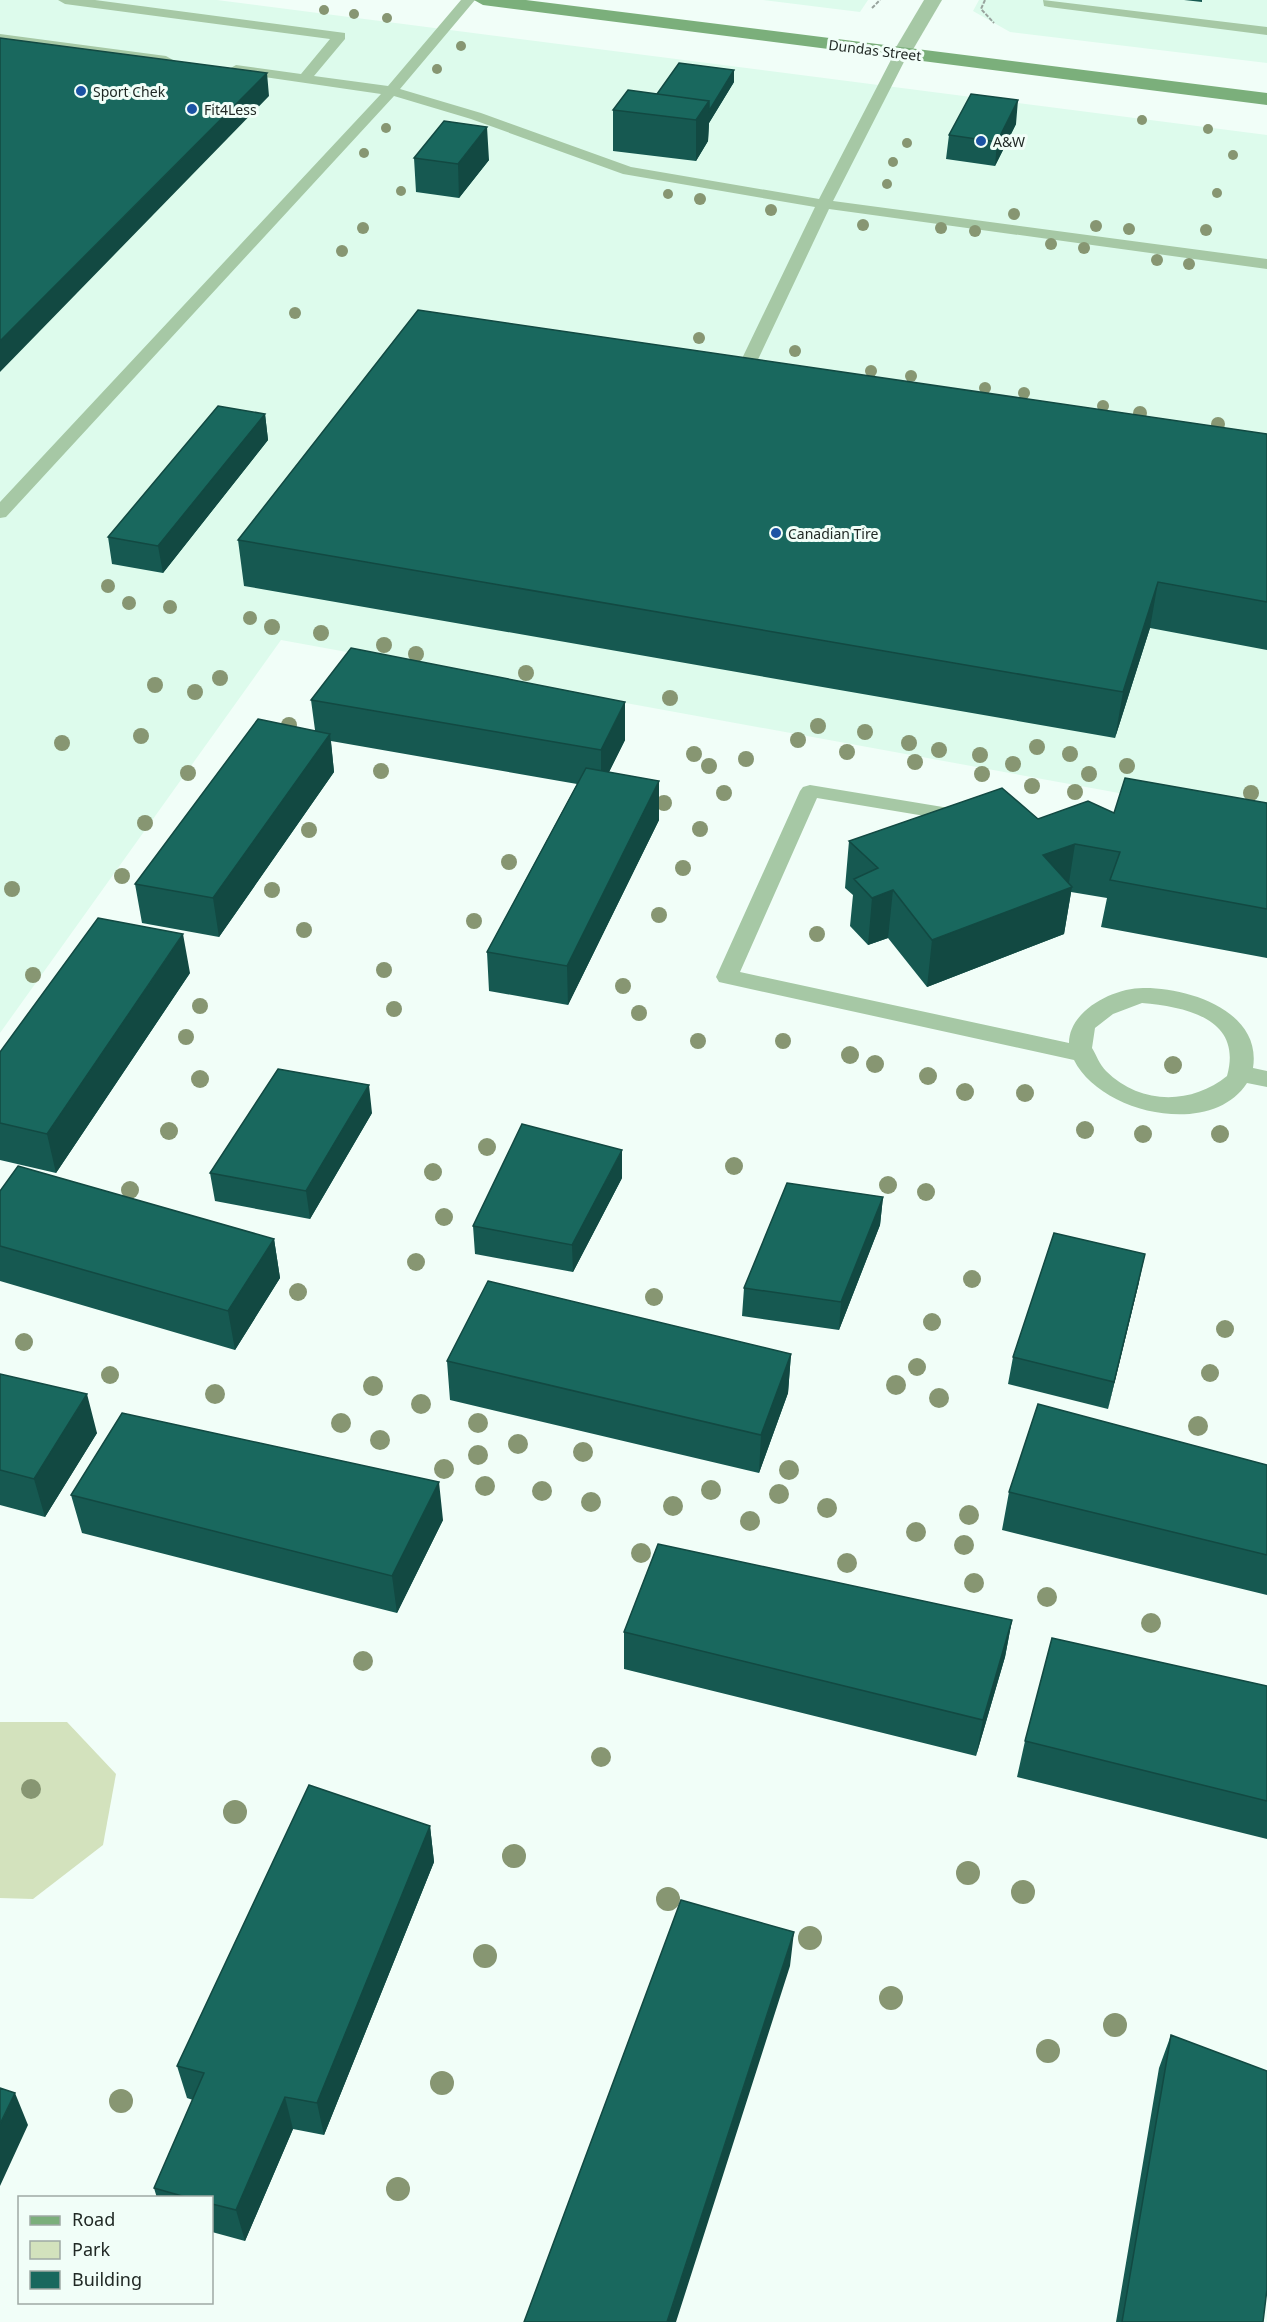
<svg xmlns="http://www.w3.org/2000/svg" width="1267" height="2322" font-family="'Noto Sans',sans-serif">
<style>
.built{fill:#ddfbec}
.green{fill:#d3e2bd}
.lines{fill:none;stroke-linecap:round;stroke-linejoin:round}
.path{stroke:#98a39d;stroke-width:2;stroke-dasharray:4 1.5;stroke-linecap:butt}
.lane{fill:#a6c8a5;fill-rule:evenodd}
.street{fill:#a6c8a5;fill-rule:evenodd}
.secondary{fill:#7baf7b;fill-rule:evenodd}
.tree{fill:#879672}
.wall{fill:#165951}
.shaded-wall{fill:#124942}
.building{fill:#19685e;stroke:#124942;stroke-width:1.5}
.poi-dot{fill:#1c53a4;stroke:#f1fef8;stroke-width:2}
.labels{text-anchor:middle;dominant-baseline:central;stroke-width:6;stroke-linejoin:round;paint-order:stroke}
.far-street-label{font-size:14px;fill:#212925;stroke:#f1fef8}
.far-poi-label{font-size:14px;fill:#212925;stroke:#f1fef8;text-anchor:start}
</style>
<rect width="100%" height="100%" fill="#f1fef8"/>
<path class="built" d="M0,0H217L1267,135V820L281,640L0,1033Z
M763,0H868L860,12Z
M979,0H1267V63L1010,32L973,11Z"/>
<path class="green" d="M0,1722H67L116,1774L103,1845L33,1899L0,1898Z"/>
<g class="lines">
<path class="path" d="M985,0L981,9L994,23
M872,8L880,0"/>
<path class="lane" d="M58,0H95L345,33V39L314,76L388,86L461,0H475L400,89L481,113L631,167L819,199L894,54L901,50L908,54L833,201L1267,259V269L829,209L754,368L767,370L769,374L761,379L738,375L736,371L815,207L623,174L471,119L394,96L6,517L0,518V502L381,94L236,73L229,69L236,65L301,74L330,39L65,4Z
M1043,0L1267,27V35L1049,7L1044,6Z
M0,34L166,56L173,60L166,64L0,42Z
M810,785L967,811L974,812L977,817L974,822L967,823L817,798L740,972L1069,1043C1069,1010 1115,987 1145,988C1189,988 1262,1011 1253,1068L1267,1071V1087L1247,1083C1211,1139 1100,1113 1074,1060L719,982L716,977L800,791L803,787ZM1142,1003C1187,1007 1243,1019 1227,1076C1191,1105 1140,1105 1106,1071C1099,1064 1097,1056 1092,1048L1095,1028L1113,1014Z"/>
<path class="street" d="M924,0H942L908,58H894L892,54Z"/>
<path class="secondary" d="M474,0H526L1267,93V105L483,5Z"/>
</g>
<g class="tree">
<circle cx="324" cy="10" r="5"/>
<circle cx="354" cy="14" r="5"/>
<circle cx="387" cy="18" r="5"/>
<circle cx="461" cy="46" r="5"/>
<circle cx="437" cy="69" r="5"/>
<circle cx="1142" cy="120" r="5"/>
<circle cx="386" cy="128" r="5"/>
<circle cx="1208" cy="129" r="5"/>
<circle cx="907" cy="143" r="5"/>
<circle cx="364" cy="153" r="5"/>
<circle cx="1233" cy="155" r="5"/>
<circle cx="893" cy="162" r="5"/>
<circle cx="887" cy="184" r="5"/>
<circle cx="401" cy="191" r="5"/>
<circle cx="1217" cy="193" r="5"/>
<circle cx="668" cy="194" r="5"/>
<circle cx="700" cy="199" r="6"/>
<circle cx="771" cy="210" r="6"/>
<circle cx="1014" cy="214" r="6"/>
<circle cx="863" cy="225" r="6"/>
<circle cx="1096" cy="226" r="6"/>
<circle cx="363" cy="228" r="6"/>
<circle cx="941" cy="228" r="6"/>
<circle cx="1129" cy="229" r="6"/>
<circle cx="1206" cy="230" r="6"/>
<circle cx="975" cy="231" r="6"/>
<circle cx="1051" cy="244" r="6"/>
<circle cx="1084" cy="248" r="6"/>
<circle cx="342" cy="251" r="6"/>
<circle cx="1157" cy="260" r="6"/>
<circle cx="1189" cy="264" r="6"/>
<circle cx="295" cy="313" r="6"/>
<circle cx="699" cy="338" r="6"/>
<circle cx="795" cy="351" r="6"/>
<circle cx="871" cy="371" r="6"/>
<circle cx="911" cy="376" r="6"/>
<circle cx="985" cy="388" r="6"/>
<circle cx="1024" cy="393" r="6"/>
<circle cx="1103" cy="406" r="6"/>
<circle cx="1140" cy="413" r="7"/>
<circle cx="1218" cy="424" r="7"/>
<circle cx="108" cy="586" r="7"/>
<circle cx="129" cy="603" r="7"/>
<circle cx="170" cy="607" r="7"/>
<circle cx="250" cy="618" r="7"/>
<circle cx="272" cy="627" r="8"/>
<circle cx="321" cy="633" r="8"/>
<circle cx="384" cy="645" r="8"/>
<circle cx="416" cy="654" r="8"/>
<circle cx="526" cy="673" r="8"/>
<circle cx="220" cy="678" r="8"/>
<circle cx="155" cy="685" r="8"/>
<circle cx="195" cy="692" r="8"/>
<circle cx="670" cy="698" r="8"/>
<circle cx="289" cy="725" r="8"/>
<circle cx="818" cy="726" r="8"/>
<circle cx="865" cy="732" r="8"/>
<circle cx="141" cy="736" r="8"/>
<circle cx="798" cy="740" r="8"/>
<circle cx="62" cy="743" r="8"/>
<circle cx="909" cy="743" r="8"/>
<circle cx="1037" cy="747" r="8"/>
<circle cx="939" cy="750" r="8"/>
<circle cx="847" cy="752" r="8"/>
<circle cx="694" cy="754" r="8"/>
<circle cx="1070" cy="754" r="8"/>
<circle cx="980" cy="755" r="8"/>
<circle cx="746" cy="759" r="8"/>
<circle cx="915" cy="762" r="8"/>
<circle cx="1013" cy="764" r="8"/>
<circle cx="709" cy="766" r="8"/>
<circle cx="1127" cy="766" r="8"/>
<circle cx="381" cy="771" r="8"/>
<circle cx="188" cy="773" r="8"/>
<circle cx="982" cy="774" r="8"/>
<circle cx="1089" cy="774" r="8"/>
<circle cx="1032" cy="786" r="8"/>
<circle cx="1075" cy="792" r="8"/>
<circle cx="724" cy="793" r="8"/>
<circle cx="1251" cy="793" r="8"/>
<circle cx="664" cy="803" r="8"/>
<circle cx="145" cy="823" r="8"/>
<circle cx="700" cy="829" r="8"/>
<circle cx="309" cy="830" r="8"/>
<circle cx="509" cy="862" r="8"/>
<circle cx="683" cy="868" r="8"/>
<circle cx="122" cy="876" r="8"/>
<circle cx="12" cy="889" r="8"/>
<circle cx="272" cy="890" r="8"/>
<circle cx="659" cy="915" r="8"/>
<circle cx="474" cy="921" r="8"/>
<circle cx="304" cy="930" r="8"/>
<circle cx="817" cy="934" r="8"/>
<circle cx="384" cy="970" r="8"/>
<circle cx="33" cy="975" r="8"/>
<circle cx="623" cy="986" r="8"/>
<circle cx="200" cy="1006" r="8"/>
<circle cx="394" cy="1009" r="8"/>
<circle cx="639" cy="1013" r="8"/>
<circle cx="186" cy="1037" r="8"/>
<circle cx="698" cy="1041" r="8"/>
<circle cx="783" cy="1041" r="8"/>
<circle cx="850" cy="1055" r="9"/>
<circle cx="875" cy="1064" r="9"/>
<circle cx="1173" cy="1065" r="9"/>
<circle cx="928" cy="1076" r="9"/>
<circle cx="200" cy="1079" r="9"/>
<circle cx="965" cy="1092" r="9"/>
<circle cx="1025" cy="1093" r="9"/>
<circle cx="1085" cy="1130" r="9"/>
<circle cx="169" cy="1131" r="9"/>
<circle cx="1143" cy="1134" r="9"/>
<circle cx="1220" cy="1134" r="9"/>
<circle cx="487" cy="1147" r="9"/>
<circle cx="734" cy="1166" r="9"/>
<circle cx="433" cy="1172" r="9"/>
<circle cx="888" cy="1185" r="9"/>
<circle cx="130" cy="1190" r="9"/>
<circle cx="926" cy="1192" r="9"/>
<circle cx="444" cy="1217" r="9"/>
<circle cx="416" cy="1262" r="9"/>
<circle cx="972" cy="1279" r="9"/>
<circle cx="298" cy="1292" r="9"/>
<circle cx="654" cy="1297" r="9"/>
<circle cx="932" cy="1322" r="9"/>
<circle cx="1225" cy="1329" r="9"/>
<circle cx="24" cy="1342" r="9"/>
<circle cx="917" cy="1367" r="9"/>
<circle cx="1210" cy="1373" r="9"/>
<circle cx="110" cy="1375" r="9"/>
<circle cx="896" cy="1385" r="10"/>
<circle cx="373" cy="1386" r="10"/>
<circle cx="215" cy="1394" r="10"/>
<circle cx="939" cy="1398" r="10"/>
<circle cx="421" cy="1404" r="10"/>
<circle cx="341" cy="1423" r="10"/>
<circle cx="478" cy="1423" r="10"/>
<circle cx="1198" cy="1426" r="10"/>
<circle cx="380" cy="1440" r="10"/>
<circle cx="518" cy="1444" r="10"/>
<circle cx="583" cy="1452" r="10"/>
<circle cx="478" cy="1455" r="10"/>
<circle cx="444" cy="1469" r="10"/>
<circle cx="789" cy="1470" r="10"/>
<circle cx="485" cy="1486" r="10"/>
<circle cx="711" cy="1490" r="10"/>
<circle cx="542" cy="1491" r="10"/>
<circle cx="779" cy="1494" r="10"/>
<circle cx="591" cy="1502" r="10"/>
<circle cx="673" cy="1506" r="10"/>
<circle cx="827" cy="1508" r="10"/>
<circle cx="969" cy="1515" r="10"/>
<circle cx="750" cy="1521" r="10"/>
<circle cx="916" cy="1532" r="10"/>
<circle cx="964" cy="1545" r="10"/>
<circle cx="641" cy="1553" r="10"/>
<circle cx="847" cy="1563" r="10"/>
<circle cx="974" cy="1583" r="10"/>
<circle cx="1047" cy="1597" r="10"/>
<circle cx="1151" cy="1623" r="10"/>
<circle cx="363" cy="1661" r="10"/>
<circle cx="601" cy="1757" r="10"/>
<circle cx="31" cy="1789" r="10"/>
<circle cx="235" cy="1812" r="12"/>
<circle cx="514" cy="1856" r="12"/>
<circle cx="968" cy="1873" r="12"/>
<circle cx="1023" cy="1892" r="12"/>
<circle cx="668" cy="1899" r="12"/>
<circle cx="810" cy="1938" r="12"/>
<circle cx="485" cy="1956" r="12"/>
<circle cx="891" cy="1998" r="12"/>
<circle cx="1115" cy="2025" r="12"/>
<circle cx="1048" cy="2051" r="12"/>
<circle cx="442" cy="2083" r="12"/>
<circle cx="121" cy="2101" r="12"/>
<circle cx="398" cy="2189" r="12"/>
</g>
<path class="wall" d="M1184,0H1202V2Z
M734,82L709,123L708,141L696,161L613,151V110L657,94Z
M1016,124L995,166L946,159L949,135Z
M414,158L489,160L459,198L416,192Z
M265,414L268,440L163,573L112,564L108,537Z
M1267,434V650L1150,628L1115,738L244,586L238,540Z
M311,700L625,740L609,772L659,820L568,1005L489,991L487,952L577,784L331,741L334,772L219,937L142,923L135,884L315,730Z
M1267,803V958L1101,927L1107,898L1071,892L1064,934L927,987L888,938L868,945L850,926L853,895L845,888L849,841L1038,819Z
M190,973L56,1173L0,1160V1052Z
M372,1113L310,1219L215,1201L210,1173Z
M622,1178L573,1272L475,1254L473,1226Z
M0,1191L274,1239L280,1278L235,1350L0,1281Z
M883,1197L880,1225L839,1330L742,1316L744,1288Z
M1139,1282L1108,1409L1008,1384L1013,1357Z
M791,1354L788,1393L759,1473L450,1400L447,1361Z
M0,1374L97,1433L45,1517L0,1505Z
M1267,1465V1595L1002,1530L1009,1492Z
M71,1495L443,1520L397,1613L82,1533Z
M1012,1620L1005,1657L976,1756L624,1669V1632Z
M1267,1686V1839L1017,1777L1025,1741Z
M430,1826L434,1862L324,2135L293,2129L245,2241L212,2232V2198H157L154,2188L193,2100L187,2098L177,2066Z
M1171,2035L1263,2322H1116L1159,2068Z"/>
<path class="shaded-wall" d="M734,70V82L709,123L708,141L696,161V120L709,101Z
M267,73L269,96L0,372V341Z
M1018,100L1016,124L995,166L997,142Z
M487,127L489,160L459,198L458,164Z
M265,414L268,440L163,573L158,546Z
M1158,582L1150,628L1115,738L1123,692Z
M625,702V740L601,788V750Z
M330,734L334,772L219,937L213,898Z
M659,781V820L568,1005L567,966Z
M1075,844L1068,889L1072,887L1064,934L927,987L932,940L1043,855Z
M893,890L888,938L868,945L872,898Z
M183,934L190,973L56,1173L47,1134Z
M369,1085L372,1113L310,1219L306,1191Z
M622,1150V1178L573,1272L572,1245Z
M883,1197L880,1225L839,1330L841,1302Z
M274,1239L280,1278L235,1350L228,1311Z
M1145,1254L1139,1282L1108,1409L1114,1382Z
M791,1354L788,1393L759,1473L761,1435Z
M87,1394L97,1433L45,1517L34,1479Z
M439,1482L443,1520L397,1613L392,1576Z
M1012,1620L1005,1657L976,1756L983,1720Z
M430,1826L434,1862L324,2135L317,2103Z
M794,1932L790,1966L676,2322H667Z
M15,2093L28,2125L0,2186V2124Z
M285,2097L293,2129L245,2241L236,2210Z"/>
<path class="building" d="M0,38L267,73L0,341Z
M679,63L734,70L709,111V101L657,94Z
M628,90L709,101L696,120L613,110Z
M971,94L1018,100L997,142L949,135Z
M444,121L487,127L458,164L414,158Z
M418,310L1267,434V602L1158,582L1123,692L238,540Z
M218,406L265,414L158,546L108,537Z
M351,648L625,702L601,750L311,700Z
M258,719L330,734L213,898L135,884Z
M586,768L659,781L567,966L487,952Z
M1125,778L1267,803V909L1110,880L1120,852L1075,844L1043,855L1072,887L932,940L893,890L872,898L854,879L878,868L849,841L1002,788L1038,819L1088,801L1114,813Z
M98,918L183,934L47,1134L0,1123V1052Z
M278,1069L369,1085L306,1191L210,1173Z
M522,1124L622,1150L572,1245L473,1226Z
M18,1166L274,1239L228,1311L0,1246V1191Z
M787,1183L883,1197L841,1302L744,1288Z
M1054,1233L1145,1254L1114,1382L1013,1357Z
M488,1281L791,1354L761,1435L447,1361Z
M0,1374L87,1394L34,1479L0,1470Z
M1038,1404L1267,1465V1555L1009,1492Z
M122,1413L439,1482L392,1576L71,1495Z
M658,1544L1012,1620L983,1720L624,1632Z
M1052,1638L1267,1686V1801L1025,1741Z
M309,1785L430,1826L317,2103L285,2097L236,2210L212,2204V2198H189L154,2188L204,2073L177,2066Z
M681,1900L794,1932L667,2322H524Z
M1171,2035L1267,2071V2289L1263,2322H1122Z
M0,2088L15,2093L0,2124Z"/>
<g class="poi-dot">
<circle cx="81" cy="91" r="6"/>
<circle cx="192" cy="109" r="6"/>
<circle cx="981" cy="141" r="6"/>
<circle cx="776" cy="533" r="6"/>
</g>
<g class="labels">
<g class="far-street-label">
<text transform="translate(875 50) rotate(7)">Dundas Street</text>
</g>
<g class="far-poi-label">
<text x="93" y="91">Sport Chek</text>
<text x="204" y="109">Fit4Less</text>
<text x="993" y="141">A&amp;W</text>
<text x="788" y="533">Canadian Tire</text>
</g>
</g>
<rect x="18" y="2196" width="195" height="108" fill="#f1fef8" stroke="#9ea9a4" stroke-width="1.5"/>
<rect x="30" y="2216" width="30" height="9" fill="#7baf7b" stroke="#9ea9a4" stroke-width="1.5"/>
<text x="72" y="2226" font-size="18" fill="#212925">Road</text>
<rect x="30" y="2241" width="30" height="18" fill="#d3e2bd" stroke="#9ea9a4" stroke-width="1.5"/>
<text x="72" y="2256" font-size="18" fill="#212925">Park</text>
<rect x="30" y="2271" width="30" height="18" fill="#19685e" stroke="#9ea9a4" stroke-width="1.5"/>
<text x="72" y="2286" font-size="18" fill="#212925">Building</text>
</svg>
